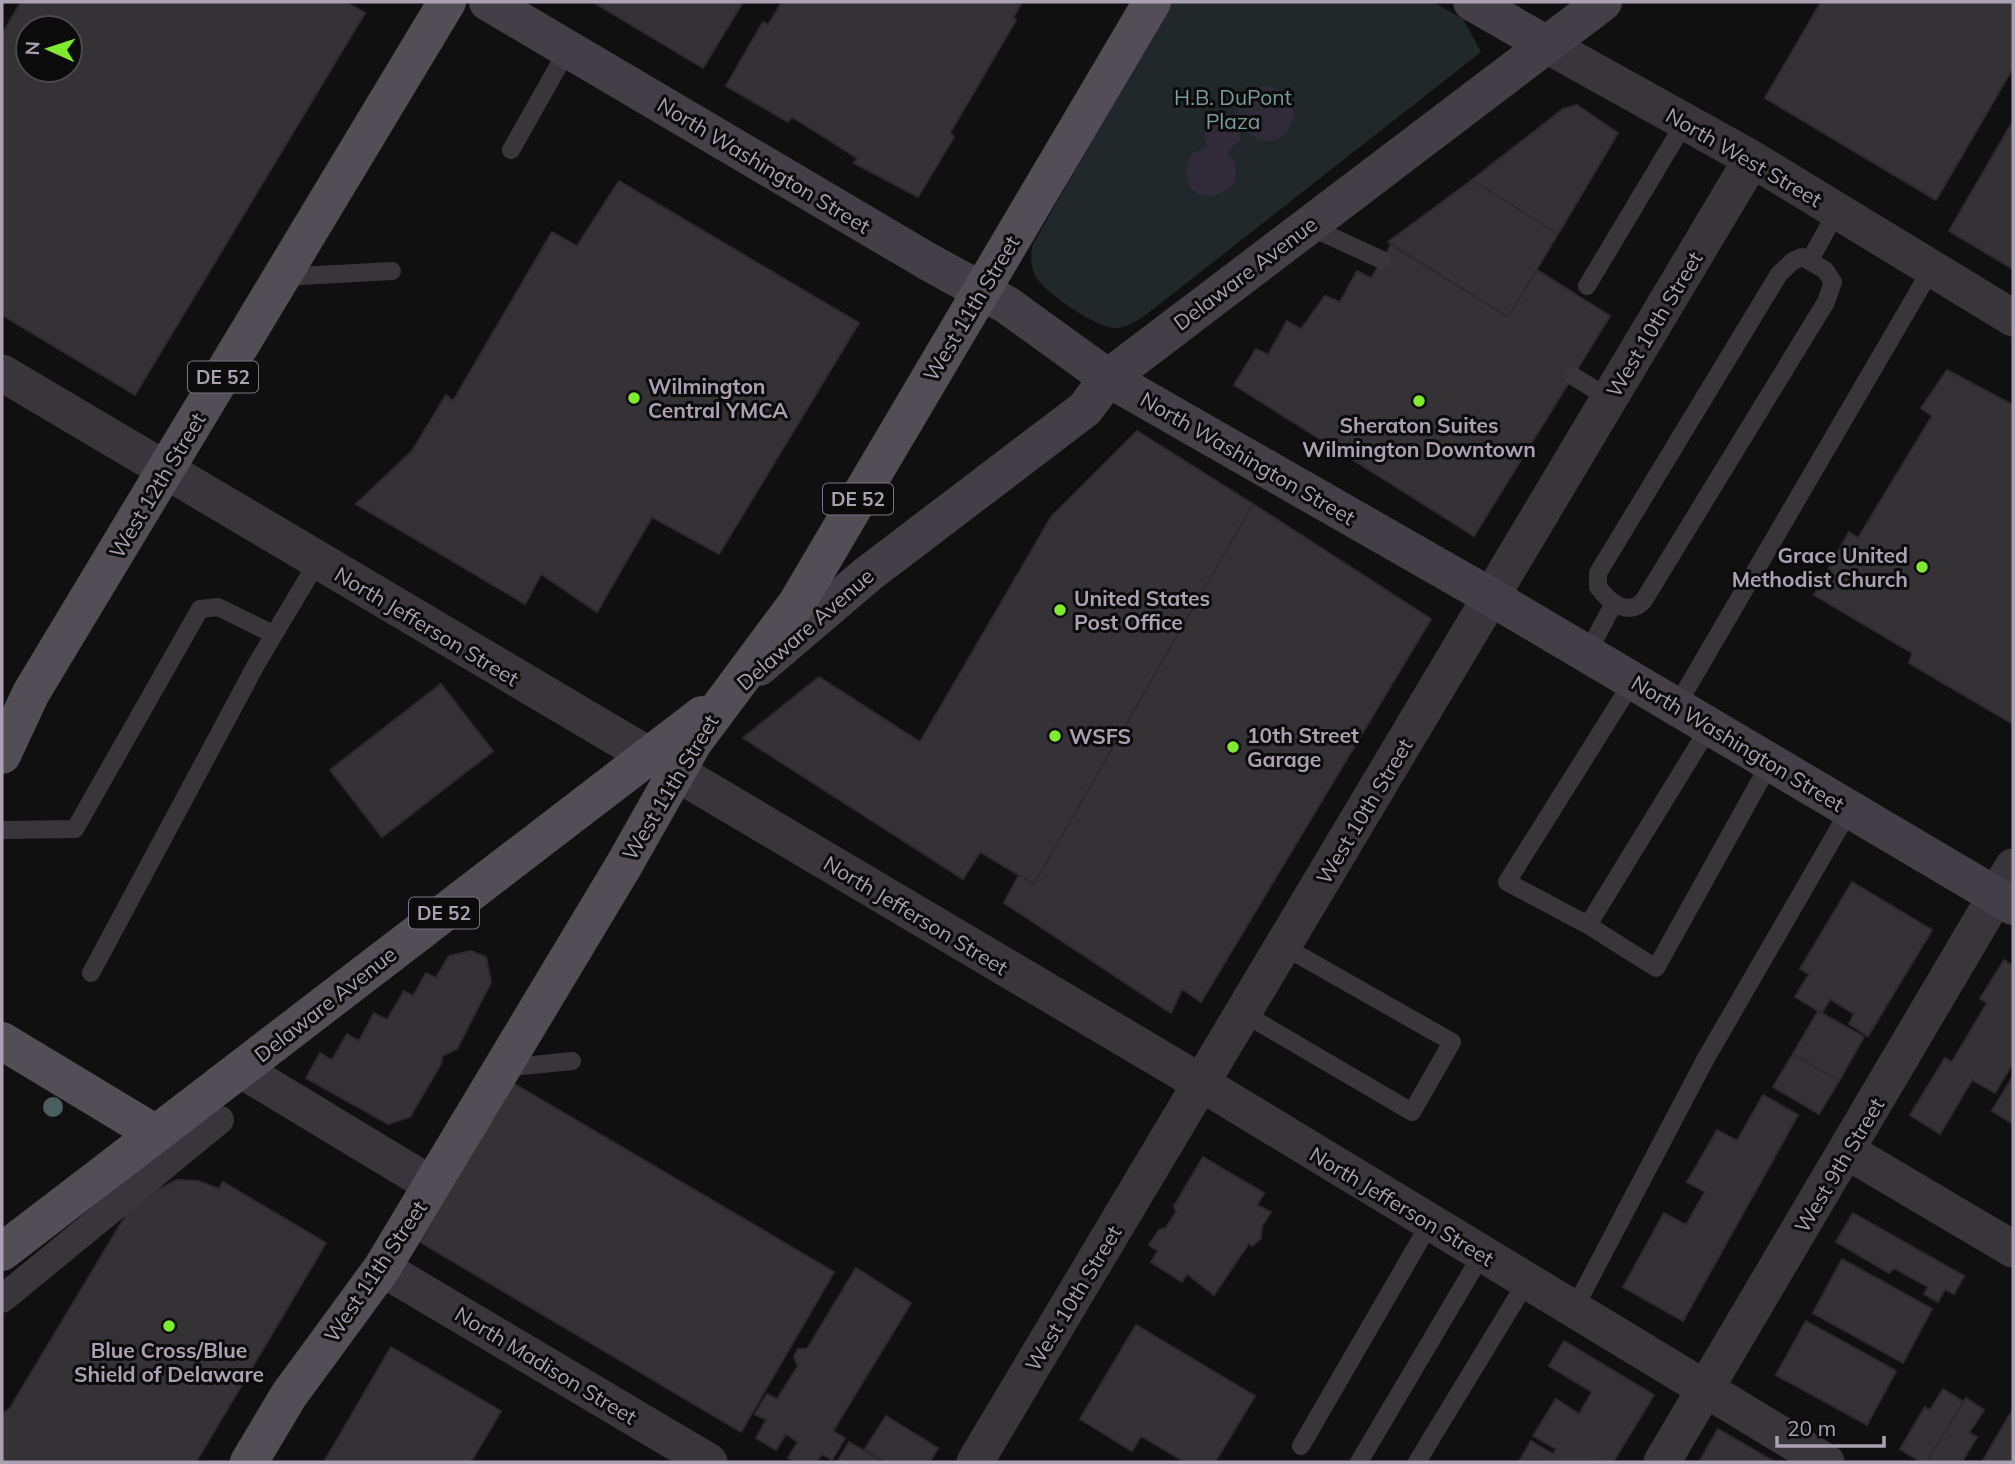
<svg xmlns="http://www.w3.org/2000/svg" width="2015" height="1464" font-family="Mulish,sans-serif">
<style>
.green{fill:#202829}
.water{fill:#302a39}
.building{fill:#353236;stroke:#2d2a2d;stroke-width:2;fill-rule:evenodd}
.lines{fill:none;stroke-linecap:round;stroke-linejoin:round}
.service{stroke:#3a353b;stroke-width:18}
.pedestrian{stroke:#3a353b;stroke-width:28}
.minor{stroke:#3a353b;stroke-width:37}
.tertiary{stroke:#3a353b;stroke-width:38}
.secondary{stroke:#443f46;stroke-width:38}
.primary{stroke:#534d55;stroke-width:38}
.tree{fill:#4a5e5d}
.poi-dot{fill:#7feb2e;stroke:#0c0b0c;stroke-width:2.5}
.labels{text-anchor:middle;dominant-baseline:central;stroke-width:6;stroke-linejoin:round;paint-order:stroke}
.shield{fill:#0c0b0c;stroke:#7b7480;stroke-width:2}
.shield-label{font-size:19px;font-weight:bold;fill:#aba1b2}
.park-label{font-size:21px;fill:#799d9b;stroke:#0c0b0c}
.street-label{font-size:21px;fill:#aba1b2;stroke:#0c0b0c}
.poi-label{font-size:21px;font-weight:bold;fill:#aba1b2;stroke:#0c0b0c;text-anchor:start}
</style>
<rect width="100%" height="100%" fill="#111011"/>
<path class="green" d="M1171,2H1433L1463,19L1481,52L1147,314C1138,320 1128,327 1117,328C1098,329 1046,294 1036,277C1030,267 1031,257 1032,246Z"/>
<path class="water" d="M1263,86C1320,91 1287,171 1241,128L1240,140L1227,152C1249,177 1226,203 1197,194C1184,183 1183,168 1192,154L1208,146L1204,139L1205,125L1219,114L1228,115L1238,121L1237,112L1245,95Z"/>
<path class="building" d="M21,2H346L365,13L135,395L2,315V34ZM28,28H70V70H28Z
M593,2H743L703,68Z
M782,2H1022L1013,18L1016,20L950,133L954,137L918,197L854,163L857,158L792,117L788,122L726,86L763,22L768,25Z
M1821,2H2013V68L1936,200L1765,98Z
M1577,105L1618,133L1558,234L1472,180L1563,109Z
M2013,121V269L1949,231Z
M1472,180L1558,234L1508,317L1388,242Z
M619,181L859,323L719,554L652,517L597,612L541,574L525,604L356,504L412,451L446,395L453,401L552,232L577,246Z
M1391,245L1508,317L1537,270L1610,316L1474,536L1234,385L1256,349L1268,355L1287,321L1301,329L1325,296L1340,302L1357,271L1371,278Z
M1947,370L2013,405V724L1909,663L1912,653L1814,595L1849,532L1858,538L1932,416L1921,408Z
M1137,431L1253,504L1034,884L980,852L963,879L743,738L819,677L920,742L1051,517Z
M1253,504L1431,619L1201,1002L1182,989L1171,1013L1004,903L1019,875L1034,884Z
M441,684L493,751L382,837L330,770Z
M1852,882L1932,930L1868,1036L1849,1024L1854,1014L1830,999L1822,1013L1795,997L1809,974L1800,969Z
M471,951L486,957L491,982L457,1049L442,1056L441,1064L410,1117L388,1124L306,1078L320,1053L332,1060L347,1034L359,1041L374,1013L387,1020L404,991L413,996L426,973L436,978L449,956Z
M2004,960L2013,966V1063L1995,1093L1972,1080L1940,1134L1910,1115L1945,1058L1952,1062L1987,1003L1980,999Z
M1818,1011L1864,1037L1839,1081L1793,1054Z
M1793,1054L1839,1081L1819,1114L1773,1087Z
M2013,1076V1124L1992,1111Z
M513,1083L834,1272L741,1432L420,1242Z
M1763,1095L1798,1115L1683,1321L1623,1287L1664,1213L1686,1225L1705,1192L1687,1182L1717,1130L1737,1141Z
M1203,1157L1264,1193L1257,1205L1271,1212L1262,1226L1261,1238L1252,1246L1249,1243L1214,1295L1187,1274L1182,1282L1151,1262L1158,1251L1149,1245L1159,1230L1166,1228L1176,1212L1174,1206Z
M177,1180L198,1181L219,1189L223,1182L326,1243L196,1462H2V1414L10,1408L144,1185L154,1192Z
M1853,1213L1964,1276L1954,1294L1945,1289L1938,1302L1924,1294L1928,1287L1894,1268L1889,1273L1836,1242Z
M1842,1259L1932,1309L1903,1363L1813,1313Z
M856,1268L911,1303L833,1431L845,1438L832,1460L822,1454L817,1462H795L788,1458L798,1442L786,1434L776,1450L756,1438L766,1420L755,1414L767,1394L777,1399L798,1366L794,1357L798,1349H807Z
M1806,1321L1896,1371L1867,1425L1776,1375Z
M1136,1325L1255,1396L1215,1462H1185L1141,1436L1132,1451L1080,1419Z
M1564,1341L1654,1395L1613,1462L1520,1460L1531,1441L1553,1454L1556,1449L1533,1436L1556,1399L1579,1414L1592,1392L1549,1366Z
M391,1347L501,1411L471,1462H324Z
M1943,1389L1964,1402L1926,1462H1921L1900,1449L1925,1407L1930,1410Z
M1966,1398L1984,1410L1969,1433L1977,1437L1962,1462H1926Z
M2013,1409V1462H1982Z
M886,1416L938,1448L930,1462H886L865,1449Z
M1718,1429L1775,1462H1699Z
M849,1442L883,1462H837Z"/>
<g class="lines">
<path class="service" d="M511,150L568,49
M1308,226L1382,260
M1802,257L1825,270L1833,282L1826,302L1644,600C1629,618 1609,602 1598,587V573L1779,274L1793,261Z
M1810,260L1837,211
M282,277L392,271
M1587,286L1685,122
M1573,376L1610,399
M1587,654L1614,603
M1633,681L1507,882L1588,925L1656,968L1770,763
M1676,707L1932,268
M2,830L75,829L200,609L218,607L273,634
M1588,925L1710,726
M91,973L257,663L318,561
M1243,1013L1412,1112L1452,1042L1283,946
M503,1068L572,1061
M1573,1311L1705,1060L1850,809
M1301,1446L1430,1223
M1359,1462L1482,1254
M1417,1462L1527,1281"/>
<path class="pedestrian" d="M2,1299L220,1120"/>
<path class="minor" d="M1547,45L1752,159L2013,318
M2,373L166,470
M240,1069L432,1185
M1201,1083L1826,1462
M1847,1151L2013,1249
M382,1268L709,1462
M975,1462L1752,159
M1662,1462L2013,867"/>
<path class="tertiary" d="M166,470L1201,1083"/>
<path class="secondary" d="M488,2L927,261L1007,305L1108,378L1491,597L2013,906
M1472,2L1547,45
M759,667L868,574L1085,409L1108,378L1603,2"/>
<path class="primary" d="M2,755L31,693L447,2
M2,1041L156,1134
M2,1252L702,715
M249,1462L289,1395L382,1268L624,865L693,743L797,603L1152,2"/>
</g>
<circle class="tree" cx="53" cy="1107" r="10"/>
<g class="poi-dot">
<circle cx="634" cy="398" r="7"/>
<circle cx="1419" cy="401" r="7"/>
<circle cx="1922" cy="567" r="7"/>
<circle cx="1060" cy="610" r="7"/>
<circle cx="1055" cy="736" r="7"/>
<circle cx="1233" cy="747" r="7"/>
<circle cx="169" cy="1326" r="7"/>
</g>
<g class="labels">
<g class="shield">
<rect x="188" y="361.5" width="70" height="31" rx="5"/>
<rect x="823" y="483.5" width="70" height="31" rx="5"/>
<rect x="409" y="897.5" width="70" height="31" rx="5"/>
</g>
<g class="shield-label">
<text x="223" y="377">DE 52</text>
<text x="858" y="499">DE 52</text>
<text x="444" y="913">DE 52</text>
</g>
<g class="park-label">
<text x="1233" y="97">H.B. DuPont<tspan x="1233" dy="24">Plaza</tspan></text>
</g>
<g class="street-label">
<text transform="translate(1744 157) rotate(30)">North West Street</text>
<text transform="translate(764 165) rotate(31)">North Washington Street</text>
<text transform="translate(1245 273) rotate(-37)">Delaware Avenue</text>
<text transform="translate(971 308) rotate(-59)">West 11th Street</text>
<text transform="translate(1654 324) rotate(-59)">West 10th Street</text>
<text transform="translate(1248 458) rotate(30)">North Washington Street</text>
<text transform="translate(157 485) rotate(-59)">West 12th Street</text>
<text transform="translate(427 626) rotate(31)">North Jefferson Street</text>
<text transform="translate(805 629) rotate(-41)">Delaware Avenue</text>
<text transform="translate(1738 743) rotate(31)">North Washington Street</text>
<text transform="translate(670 787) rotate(-59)">West 11th Street</text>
<text transform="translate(1364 811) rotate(-59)">West 10th Street</text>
<text transform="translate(916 915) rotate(31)">North Jefferson Street</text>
<text transform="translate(325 1004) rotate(-38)">Delaware Avenue</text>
<text transform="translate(1839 1165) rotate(-59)">West 9th Street</text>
<text transform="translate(1402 1206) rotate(31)">North Jefferson Street</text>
<text transform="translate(375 1271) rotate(-56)">West 11th Street</text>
<text transform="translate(1073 1298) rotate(-59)">West 10th Street</text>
<text transform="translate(546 1365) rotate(31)">North Madison Street</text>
</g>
<g class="poi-label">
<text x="648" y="386">Wilmington<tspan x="648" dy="24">Central YMCA</tspan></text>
<text x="1419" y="425" text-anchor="middle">Sheraton Suites<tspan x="1419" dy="24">Wilmington Downtown</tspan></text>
<text x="1908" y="555" text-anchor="end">Grace United<tspan x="1908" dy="24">Methodist Church</tspan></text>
<text x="1074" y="598">United States<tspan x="1074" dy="24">Post Office</tspan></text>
<text x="1247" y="735">10th Street<tspan x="1247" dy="24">Garage</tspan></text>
<text x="1069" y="736">WSFS</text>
<text x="169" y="1350" text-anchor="middle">Blue Cross/Blue<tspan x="169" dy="24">Shield of Delaware</tspan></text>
</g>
</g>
<rect width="2015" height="1464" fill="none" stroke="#aba1b2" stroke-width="7"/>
<g transform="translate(49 49) rotate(273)"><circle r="33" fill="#0c0b0c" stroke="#4c474e" stroke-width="2"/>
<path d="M0-5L12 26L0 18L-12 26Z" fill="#7feb2e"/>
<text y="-10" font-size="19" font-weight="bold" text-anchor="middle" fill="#aba1b2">N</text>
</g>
<path d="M1777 1436v10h107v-10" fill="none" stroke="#aba1b2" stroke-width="3.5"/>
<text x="1787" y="1436" font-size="21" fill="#aba1b2" stroke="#0c0b0c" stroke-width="5" paint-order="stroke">20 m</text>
</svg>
